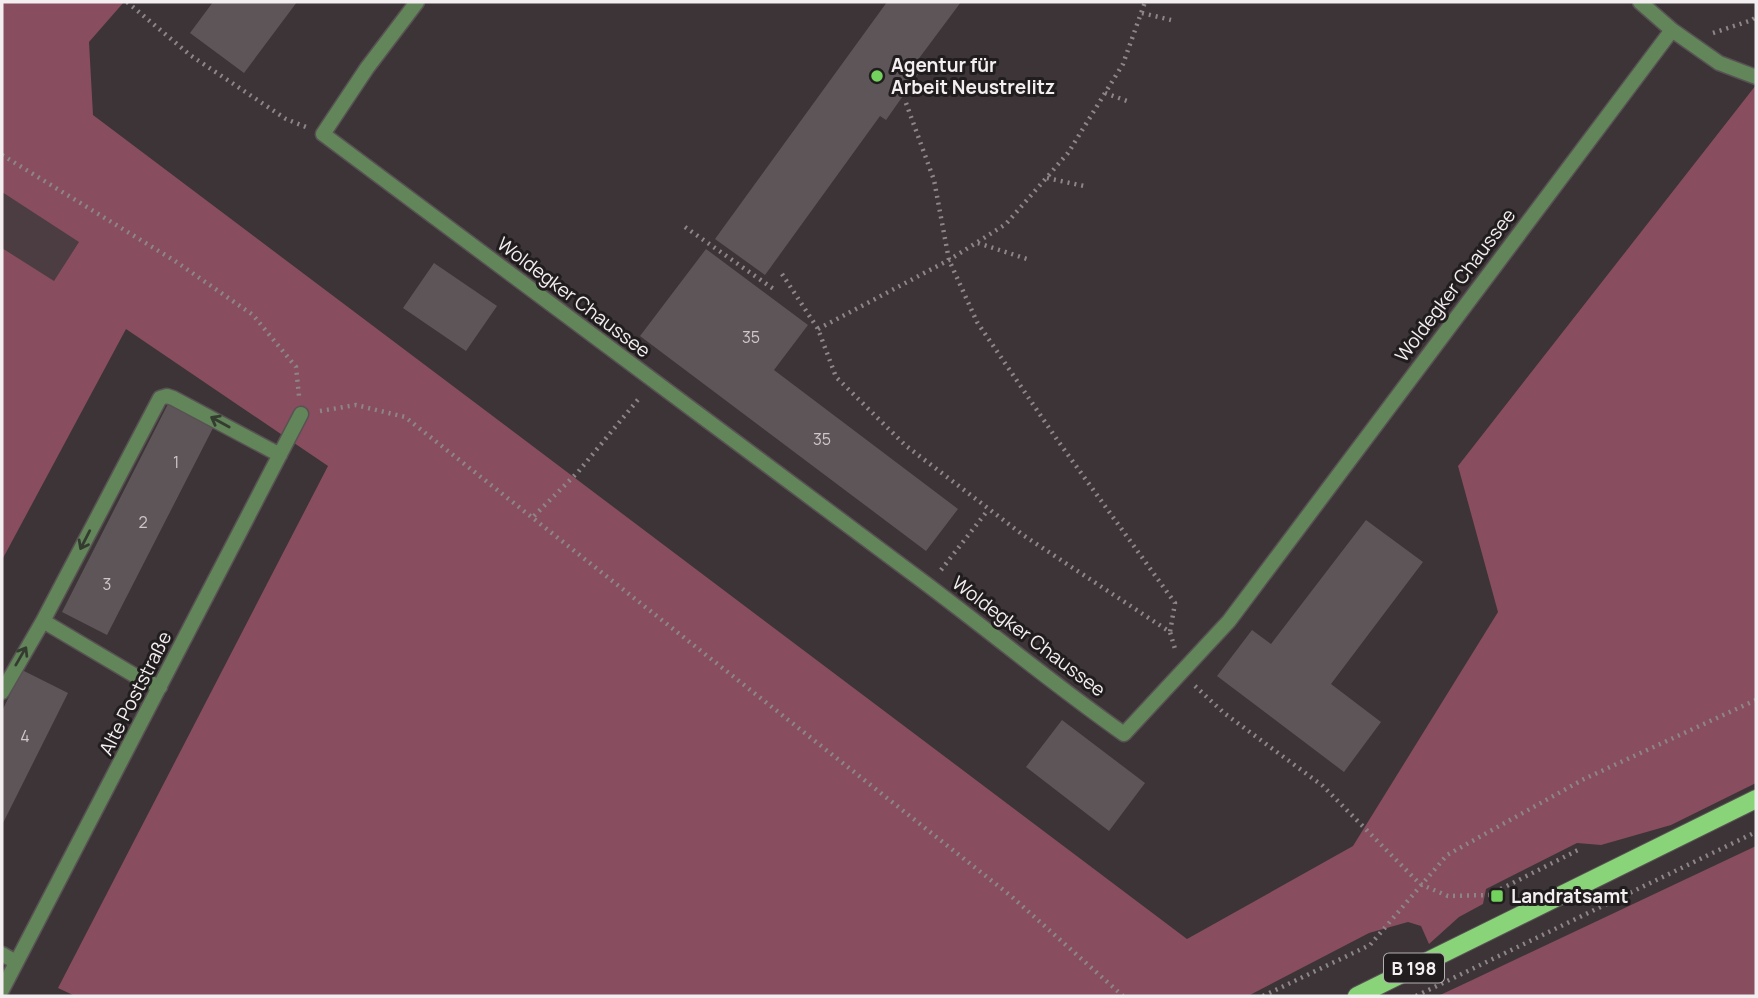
<svg xmlns="http://www.w3.org/2000/svg" width="1758" height="998" font-family="Manrope,sans-serif">
<style>
.built{fill:#4b3d41}
.green{fill:#884d5f}
.building{fill:#5e5558}
.lines{fill:none;stroke-linecap:round;stroke-linejoin:round}
.lane-casing{stroke:#595254;stroke-width:17}
.primary-casing{stroke:#595254;stroke-width:20}
.path{stroke:#8d8688;stroke-width:4.5;stroke-dasharray:2 5;stroke-linecap:butt}
.lane{stroke:#62855a;stroke-width:14}
.primary{stroke:#89d379;stroke-width:18}
.oneway{stroke:#343c30}
.poi-dot{fill:#73d25d;stroke:#211d1e;stroke-width:2.5}
.labels{text-anchor:middle;dominant-baseline:central;stroke-width:6;stroke-linejoin:round;paint-order:stroke}
.number-label{font-size:16px;fill:#cec8c9}
.shield{fill:#211d1e;stroke:#b4afb0;stroke-width:2}
.shield-label{font-size:18px;font-weight:bold;fill:#f3eeef}
.poi-label{font-size:19px;font-weight:bold;fill:#f3eeef;stroke:#211d1e;text-anchor:start}
.street-label{font-size:19px;fill:#f3eeef;stroke:#211d1e}
</style>
<rect width="100%" height="100%" fill="#3c3436"/>
<path class="built" d="M2,192L80,241L54,282L2,248Z"/>
<path class="green" d="M2,2H124L89,42L93,115L1187,939L1353,846L1498,612L1458,466L1756,85V783L1671,825L1601,845L1577,843L1486,889L1483,904L1459,917L1429,944L1421,926L1408,922L1369,933L1248,996H75L58,988L328,466L126,329L2,560V248L54,281L79,242L2,192Z
M1756,846V996H1438L1468,982Z"/>
<path class="building" d="M213,2H297L244,73L190,33Z
M887,2H961L917,61L924,66L886,120L880,116L765,275L715,239Z
M706,249L808,325L774,370L958,509L926,551L640,336Z
M434,263L497,306L466,351L403,308Z
M168,404L213,428L107,635L62,612Z
M1366,520L1423,562L1331,684L1381,722L1344,772L1217,676L1252,630L1271,644Z
M22,670L68,693L2,825V711Z
M1062,720L1145,783L1109,831L1026,767Z"/>
<g class="lines">
<g class="lane-casing">
<path id="lane" d="M417,2L367,68L323,134C518,280 713,426 909,571C981,624 1050,682 1124,734L1229,621L1672,30
M1640,2L1672,30L1719,63L1756,77
M160,687L134,675L43,621L160,398L167,396L173,398L280,455
M2,692L43,621
M2,954L16,962
M2,990L301,414"/>
</g>
<g class="primary-casing">
<path id="primary" d="M1357,996L1756,799"/>
</g>
<path class="path" d="M127,2L190,55L286,119L306,127
M1142,13L1171,20
M1713,33L1752,20L1756,17
M1105,93L1130,102
M906,103L934,180L949,260L977,322L1058,441L1175,603L1170,632
M2,155L175,261L253,315L296,367L299,396
M1047,178L1084,186
M685,227L775,290
M978,243L1027,259
M782,274L818,329L836,377L905,445L1023,535L1170,632L1175,649
M818,329L949,260L1006,224L1068,153L1123,64L1145,2
M320,411L356,405L405,417L1011,896L1123,996
M534,516L578,472L641,396
M941,570L988,510
M1195,686L1224,713L1323,786L1420,884L1448,896L1489,895L1578,850
M1263,996L1370,945L1447,855L1584,779L1756,700
M1416,996L1756,832"/>
<use href="#lane" class="lane"/>
<use href="#primary" class="primary"/>
</g>
<defs><path id="oneway-shaft" d="M-6 0H5M1.5-3L5.5 0L1.5 3" fill="none" stroke-width="1.6" stroke-linecap="round" stroke-linejoin="round" transform="scale(1.75)"/></defs>
<g class="oneway">
<use href="#oneway-shaft" transform="translate(220 422) rotate(-151)"/>
<use href="#oneway-shaft" transform="translate(85 540) rotate(117)"/>
<use href="#oneway-shaft" transform="translate(21 656) rotate(-60)"/>
</g>
<g class="poi-dot">
<circle cx="877" cy="76" r="7"/>
<rect x="1490" y="889" width="14" height="14" rx="3.5"/>
</g>
<g class="labels">
<g class="number-label">
<text x="751" y="337">35</text>
<text x="822" y="439">35</text>
<text x="176" y="462">1</text>
<text x="143" y="522">2</text>
<text x="107" y="584">3</text>
<text x="25" y="736">4</text>
</g>
<rect class="shield" x="1384" y="953.5" width="60" height="29" rx="5"/>
<g class="shield-label">
<text x="1414" y="968">B 198</text>
</g>
<g class="poi-label">
<text x="891" y="65">Agentur für<tspan x="891" dy="22">Arbeit Neustrelitz</tspan></text>
<text x="1511" y="896">Landratsamt</text>
</g>
<g class="street-label">
<text transform="translate(1455 285) rotate(-53)">Woldegker Chaussee</text>
<text transform="translate(574 297) rotate(37)">Woldegker Chaussee</text>
<text transform="translate(1029 636) rotate(37)">Woldegker Chaussee</text>
<text transform="translate(135 693) rotate(-63)">Alte Poststraße</text>
</g>
</g>
<rect width="1758" height="998" fill="none" stroke="#f3eeef" stroke-width="7"/>
</svg>
